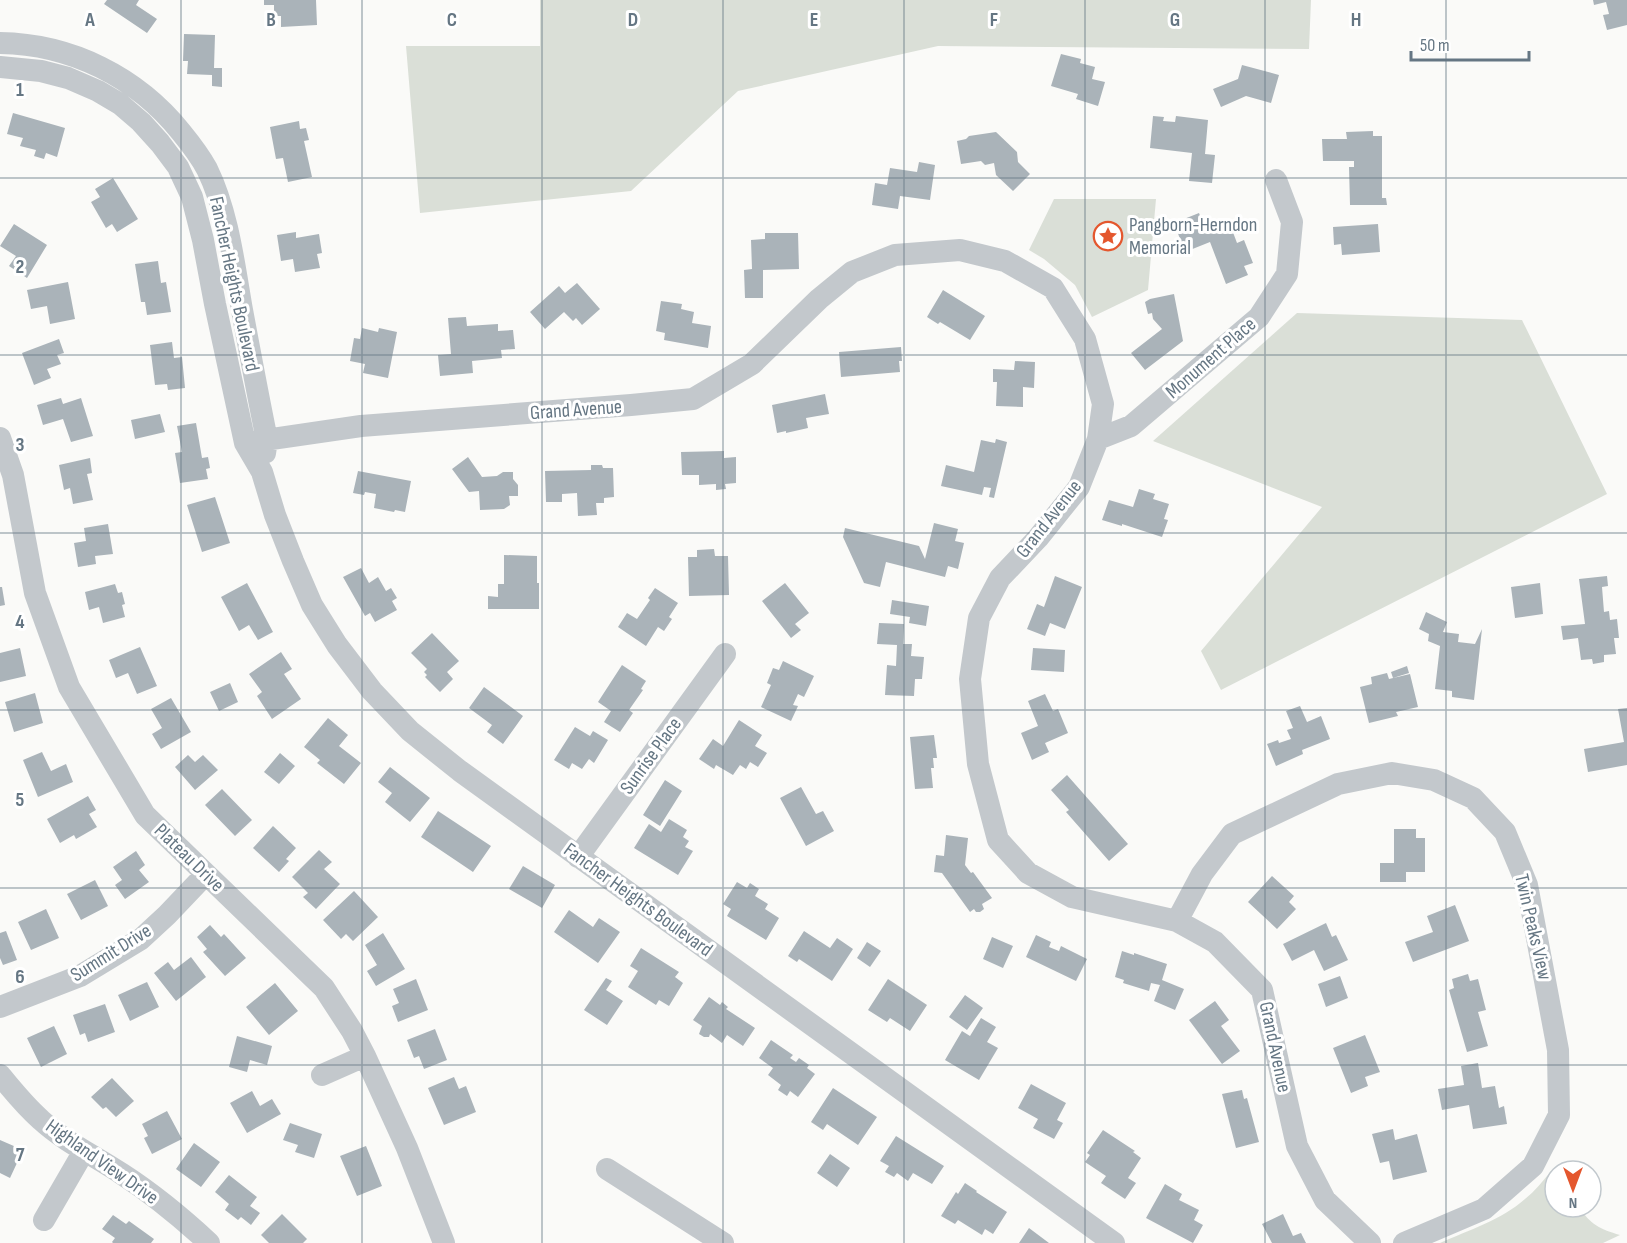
<svg xmlns="http://www.w3.org/2000/svg" width="1627" height="1243" font-family="'Sofia Sans Condensed',sans-serif">
<style>
.green{fill:#dadfd7}
.building{fill:#aab3b9}
.lines{fill:none;stroke-linecap:round;stroke-linejoin:round}
.minor{stroke:#c3c8cc;stroke-width:22}
.grid{fill:none;stroke:#657683;stroke-width:1.5;stroke-opacity:0.55}
.labels{text-anchor:middle;dominant-baseline:central;stroke-width:6;stroke-linejoin:round;paint-order:stroke}
.poi-label{font-size:20px;fill:#657683;stroke:#fff;text-anchor:start}
.street-label{font-size:20px;fill:#657683;stroke:#fff}
.grid-label{font-size:20px;text-anchor:middle;font-weight:bold;fill:#657683;stroke:#fff;stroke-width:6;stroke-linejoin:round;paint-order:stroke}
</style>
<rect width="100%" height="100%" fill="#fafaf8"/>
<path class="green" d="M540,0H1311L1309,49L938,46L738,91L631,191L420,213L406,46H540Z
M1054,199H1156L1148,290L1092,317L1075,285L1044,259L1029,250Z
M1297,313L1522,320L1607,494L1221,690L1201,651L1322,507L1153,441Z
M1551,1171L1555,1176V1207H1579C1591,1225 1600,1229 1620,1235L1603,1243H1440C1469,1230 1501,1220 1525,1199C1535,1191 1543,1181 1551,1171Z"/>
<path class="building" d="M107,0H139L136,5L157,19L147,33L104,4Z
M264,0H316L317,25L281,27V16H274V5H264Z
M1593,0H1627V25L1607,30L1603,15L1609,14L1606,2L1594,5Z
M184,34L215,35L214,68H222V87L212,86V75L187,74L188,61H183Z
M1061,54L1081,59L1080,63L1095,67L1092,79L1105,82L1098,106L1076,99L1078,94L1051,86Z
M1242,65L1279,75L1271,103L1246,96L1221,107L1213,89L1238,79Z
M13,113L65,128L57,157L46,153L44,159L34,156L36,150L20,146L23,138L7,134Z
M1153,116L1164,117L1163,121L1175,122L1176,116L1208,120L1205,154L1215,155L1212,183L1189,181L1192,153L1150,148Z
M299,121L300,129L306,128L309,140L304,141L312,177L288,182L283,158L276,159L270,127Z
M1373,131V136H1382V198H1386L1387,205H1350L1349,167H1354V161H1323L1322,139H1347L1346,132Z
M996,132L1017,152L1018,162L1030,174L1013,191L996,175L994,163L985,165L981,161L961,164L957,141L966,139L969,136Z
M919,162L935,165L930,200L900,196L898,209L872,205L875,183L887,185L890,168L917,172Z
M113,178L138,219L117,232L112,224L106,228L91,202L100,197L95,189Z
M1199,213L1205,229L1228,219L1237,243L1244,240L1253,263L1244,266L1248,275L1226,284L1210,242L1185,252L1174,223Z
M14,224L47,245L27,278L9,266L16,256L0,246Z
M1378,224L1380,252L1342,255L1341,244L1334,245L1333,227Z
M296,232V238L319,234L322,253L317,254L320,268L295,272L293,259L281,261L277,235Z
M765,233H798L799,269L763,270V298H745L744,270L752,269L751,240L765,239Z
M158,261L161,283L166,282L171,312L147,315L145,302H141L135,264Z
M68,282L75,319L50,324L47,306L31,309L27,290Z
M577,283L600,309L582,325L576,318L573,321L564,312L545,329L530,312L559,286L565,293Z
M943,290L985,316L970,340L940,322L938,324L927,317Z
M1174,294L1183,341L1145,370L1131,353L1162,329L1153,319L1152,313L1148,314L1145,302L1150,299Z
M661,301L682,304L681,309L694,312L692,323L711,326L708,348L664,340L665,333L656,331Z
M466,317L467,326L498,324V331L513,330L515,349L501,350L502,358L472,361L473,373L440,376L438,355L451,354L448,318Z
M362,328L378,332L379,328L397,332L388,378L363,373L365,364L350,361L354,338L360,339Z
M59,339L64,353L57,355L61,364L47,369L51,378L34,385L22,353Z
M172,342L174,358L182,357L185,388L168,390L167,384L155,385L150,345Z
M901,347L902,361H899L900,372L841,377L839,352Z
M1015,361L1035,362L1034,388L1023,387V407L996,406L997,382H993V369L1014,370Z
M825,394L829,414L806,418L808,428L786,433V431L777,433L772,405Z
M61,398L63,404L81,398L93,436L71,442L63,419L43,425L37,405Z
M160,414L165,432L135,439L131,420Z
M196,423L202,458L208,457L210,468L206,469L208,479L180,483L175,453L182,452L177,426Z
M996,439L1007,442L994,498L989,497L991,488L984,487L982,495L941,486L946,465L974,472L981,440L995,443Z
M724,451V458L736,457V483L725,484L726,489L716,490V484L699,485V475H682L681,452Z
M468,457L482,477L497,476L503,472H513V479L518,485V496H509L510,505L504,509L480,510L479,491L469,492L452,469Z
M90,458L92,473L87,474L93,500L73,504L70,488L64,490L59,465Z
M591,465H602L603,468H613L614,497L604,498V503H596L597,515L578,516L577,493L562,494V502H546L545,471L591,470Z
M358,471L411,481L405,512L395,510L394,512L374,508L376,494L365,492L364,495L353,493Z
M1139,489L1155,494L1153,499L1169,504L1164,519L1168,520L1162,537L1122,524V526L1102,520L1109,500L1133,507Z
M215,497L230,543L202,552L187,505Z
M934,523L958,529L955,541L964,543L958,569L948,566L945,577L886,562L880,587L864,583L843,537L845,528L919,546L925,559Z
M108,524L113,554L95,556L96,564L78,567L74,543L86,541L84,528Z
M714,549L715,556H728L729,595L689,596L688,557H697V550Z
M504,555L537,556V583H539V609H488V596L498,597V584H504Z
M361,568L369,583L378,577L386,591L391,588L397,598L392,601L397,610L375,622L370,613L365,616L343,577Z
M1055,576L1082,587L1065,629L1050,623L1045,636L1027,629L1037,604L1044,607Z
M1607,576L1608,586L1602,587L1604,612L1609,611L1610,620L1617,619L1619,638H1614L1616,654L1604,655V662L1593,664L1592,659L1581,660L1578,638L1563,640L1561,626L1585,624L1579,579Z
M247,583L273,632L258,640L249,625L239,631L221,597Z
M785,583L809,613L795,624L801,630L791,638L762,601Z
M1540,583L1543,614L1515,618L1511,587Z
M115,584L118,593L122,592L125,604L122,605L125,617L103,623L99,607L89,610L85,592Z
M0,587H2L5,605L0,606Z
M655,588L678,603L669,617L672,619L664,631L658,627L646,646L618,627L627,613L637,619L650,600L648,598Z
M892,600L929,606L926,626L909,623L910,617L890,614Z
M1426,612L1447,622L1443,632L1459,634L1458,642L1475,644L1482,629L1474,700L1452,697V691L1435,689L1440,646L1428,641L1429,634L1419,629Z
M879,623L904,624L903,644H912L911,656L924,657L922,679H915L914,696L885,695L887,665L896,666L897,645L877,644Z
M432,633L459,661L447,672L453,679L440,692L425,677L427,675L424,672L427,669L411,653Z
M140,647L157,686L137,694L128,673L116,678L109,660Z
M20,648L26,676L0,682V653Z
M1033,648L1065,650L1064,672L1031,670Z
M281,652L292,669L284,674L301,699L272,719L257,696L262,692L249,674Z
M783,661L814,676L804,697L798,694L793,705L798,706L791,721L761,707L771,685L767,683L773,668L779,670Z
M622,665L646,681L641,689L643,690L629,710L633,713L620,732L604,722L611,711L598,702Z
M1407,666L1409,673L1393,678L1391,672Z
M1387,673L1389,679L1410,674L1418,707L1396,712L1398,716L1369,723L1360,687L1372,684L1371,677Z
M230,683L238,702L219,711L210,692Z
M484,687L523,716L503,744L487,732L492,725L469,708Z
M35,693L43,723L14,732L5,702Z
M1045,694L1053,711L1058,709L1068,733L1045,743L1049,752L1032,760L1021,733L1038,726L1028,701Z
M171,698L191,732L161,749L152,734L162,728L151,709Z
M1300,706L1307,722L1321,716L1330,739L1302,750L1303,754L1276,766L1267,744L1278,740L1279,743L1291,739L1287,730L1293,728L1286,711Z
M1627,708V765L1588,772L1584,749L1624,742L1618,709Z
M328,718L348,735L339,746L361,763L344,784L317,763L320,760L304,747Z
M739,720L762,735L755,746L767,753L758,767L750,762L746,769L740,765L733,775L716,765L714,769L699,759L713,739L723,746Z
M575,727L590,736L593,731L608,740L594,763L589,759L582,769L572,763L569,769L554,760Z
M934,735L937,758H933L934,768H931L933,788L915,789L910,737Z
M42,752L51,771L66,764L73,782L38,797L23,760Z
M280,753L295,766L279,784L264,772Z
M188,755L195,762L203,755L218,770L195,790L175,767Z
M390,767L430,798L410,822L385,802L392,793L378,782Z
M1067,775L1128,844L1109,861L1066,812L1069,810L1051,790Z
M665,780L682,791L660,826L643,815Z
M801,787L816,814L823,811L834,831L806,846L780,798Z
M222,789L252,820L235,836L205,805Z
M88,796L96,810L89,814L97,827L76,839L74,835L60,843L47,819Z
M438,811L491,846L473,872L421,837Z
M669,819L687,830L683,837L689,841L685,847L693,851L678,875L634,848L649,824L661,832Z
M273,826L296,848L286,859L289,861L279,872L253,848Z
M1394,829H1416V838H1425V872H1406V882H1380V863H1394Z
M946,835L968,838L965,865L971,873L973,872L992,898L982,904L984,909L980,912H976L974,909L970,912L942,873L934,872L936,855L944,856Z
M319,850L332,862L324,869L340,884L316,909L303,897L308,893L292,877Z
M136,851L145,865L139,870L149,882L125,899L115,885L122,880L113,867Z
M523,866L555,885L542,908L509,889Z
M1272,876L1294,896L1289,902L1296,909L1277,929L1248,902Z
M95,880L108,906L81,920L67,894Z
M737,882L747,888L750,883L759,889L755,896L768,904L765,909L779,918L766,940L727,916L731,909L723,904Z
M354,891L378,917L353,941L346,934L341,939L323,920Z
M1455,905L1469,941L1413,962L1405,942L1433,932L1427,916Z
M46,909L59,938L31,950L18,922Z
M569,910L593,927L599,918L620,932L598,963L554,932Z
M1326,923L1332,937L1336,935L1348,960L1324,971L1314,950L1292,961L1283,944Z
M210,925L221,937L224,934L246,958L225,976L203,952L207,949L197,937Z
M6,931L17,960L3,965L0,958V933Z
M804,931L830,948L837,938L853,949L832,981L799,959L797,962L788,956Z
M383,933L405,969L376,986L367,971L377,965L365,945Z
M1036,935L1051,942L1049,947L1059,951L1061,946L1087,959L1076,981L1026,957Z
M992,937L1013,946L1003,968L983,959Z
M867,942L881,951L870,967L857,958Z
M641,948L679,972L675,977L683,983L669,1006L659,1000L656,1005L628,987L638,971L630,966Z
M1122,951L1134,955V953L1167,964L1162,980L1184,989L1175,1010L1154,1001L1160,985L1151,983L1149,991L1123,983L1124,980L1115,977Z
M191,957L206,977L176,1001L154,973L168,962L174,970Z
M1468,974L1470,981L1478,979L1486,1010L1478,1012L1488,1046L1467,1052L1449,990L1454,988L1452,979Z
M1340,976L1348,998L1326,1007L1318,984Z
M606,978L612,981L606,990L623,1001L607,1025L584,1010Z
M416,979L428,1010L398,1022L392,1006L399,1003L393,989Z
M888,979L927,1005L910,1031L890,1018L887,1022L868,1010Z
M147,982L159,1007L130,1021L118,995Z
M275,983L298,1011L269,1035L246,1007Z
M965,995L983,1008L967,1030L949,1017Z
M709,997L720,1005L722,1002L728,1007L726,1009L755,1028L743,1046L727,1035L722,1043L710,1034L709,1037H704L699,1034L702,1026L693,1020Z
M1215,1001L1229,1020L1221,1026L1240,1051L1222,1064L1189,1020Z
M105,1004L115,1032L88,1042L85,1033L80,1035L73,1015Z
M981,1018L996,1027L987,1042L998,1048L979,1080L945,1060L962,1031L970,1036Z
M54,1026L67,1054L41,1067L27,1038Z
M435,1029L447,1060L424,1069L419,1056L414,1058L407,1040Z
M1365,1035L1380,1072L1365,1077L1368,1086L1351,1093L1333,1048Z
M237,1036L272,1046L267,1065L250,1060L247,1072L229,1067Z
M771,1040L793,1055L790,1058L796,1062L799,1058L809,1065L807,1068L815,1074L798,1097L790,1091L787,1096L778,1090L781,1085L768,1075L773,1068L759,1058Z
M1478,1063L1482,1088L1495,1086L1499,1108L1504,1106L1507,1124L1473,1129L1469,1105L1442,1110L1438,1089L1464,1085L1461,1066Z
M454,1077L459,1089L466,1086L476,1112L444,1125L428,1088Z
M112,1078L134,1101L116,1117L106,1107L103,1109L91,1097Z
M1031,1084L1066,1103L1057,1120L1063,1123L1054,1139L1033,1128L1038,1119L1018,1108Z
M833,1088L877,1117L858,1145L827,1124L823,1130L811,1122Z
M1242,1090L1244,1099L1247,1098L1259,1142L1236,1148L1222,1094Z
M252,1091L260,1106L272,1099L281,1114L247,1133L230,1103Z
M167,1111L182,1139L152,1154L144,1138L148,1136L142,1124Z
M290,1123L322,1134L314,1158L295,1152L298,1145L283,1140Z
M1393,1129L1395,1140L1417,1134L1427,1172L1393,1180L1389,1161L1380,1163L1372,1134Z
M1103,1130L1135,1151L1133,1152L1141,1158L1128,1178L1136,1183L1125,1199L1101,1183L1106,1176L1085,1162L1090,1155L1087,1153Z
M896,1136L944,1166L932,1184L913,1173L908,1181L897,1173L894,1177L885,1172L889,1166L880,1161Z
M0,1140L23,1150L10,1178L0,1173Z
M194,1143L220,1162L201,1187L176,1169Z
M366,1146L382,1186L357,1196L340,1156Z
M830,1154L850,1168L837,1187L817,1173Z
M229,1175L257,1197L250,1206L260,1213L251,1225L241,1217L238,1220L225,1210L229,1204L215,1192Z
M965,1183L977,1191L976,1192L1007,1212L993,1234L985,1229L982,1235L958,1220L955,1224L941,1216L956,1192L958,1194Z
M1165,1184L1182,1194L1179,1200L1199,1210L1194,1220L1203,1225L1193,1243L1146,1218Z
M282,1214L307,1239L303,1243H269L261,1235Z
M1283,1214L1293,1236L1301,1233L1306,1243H1272L1262,1224Z
M113,1215L126,1224L129,1221L154,1239L151,1243H113L112,1242L115,1238L102,1229Z
M1029,1228L1049,1243H1019Z"/>
<g class="lines">
<path class="minor" d="M0,43C71,44 137,77 181,132C190,143 200,156 207,169C228,212 234,264 242,310C250,353 258,396 267,440L265,453
M0,67L41,71L68,78L98,91L120,104L141,122L160,143L178,167L192,197L203,240L215,304L245,443L262,472L275,515L293,561L312,605L337,645L372,691L410,731L460,771L1114,1243
M0,438L13,475L35,593L69,687L145,815L324,988L352,1031L365,1056L407,1148L444,1243
M1098,439L1131,426L1259,317L1287,274L1292,222L1276,180
M245,443L361,426L631,405L693,399L752,364L819,299L852,272L895,255L960,250L1005,261L1053,288L1085,339L1103,404L1098,439L1079,487L1038,538L1000,578L979,618L970,679L978,764L998,840L1028,873L1072,897L1177,921L1215,942L1262,990L1297,1146L1325,1200L1370,1243
M578,857L725,654
M1177,921L1202,874L1232,834L1338,784L1392,773L1434,780L1473,798L1505,832L1527,885L1558,1050L1559,1115L1533,1166L1484,1209L1404,1243
M0,1007L80,976L141,939L167,915L206,874
M0,1075C13,1091 25,1106 41,1120C65,1142 95,1156 122,1174C153,1194 182,1218 209,1243
M322,1075L365,1056
M607,1169L723,1243
M44,1220L84,1151"/>
</g>
<path class="grid" d="M181,0V1243M362,0V1243M542,0V1243M723,0V1243M904,0V1243M1085,0V1243M1265,0V1243M1446,0V1243M0,178H1627M0,355H1627M0,533H1627M0,710H1627M0,888H1627M0,1065H1627"/>
<defs>
<g id="sight-ring" transform="scale(1.5)"><circle r="9.5" fill="#fff" stroke="#e4572e" stroke-width="1.5"/><path d="M0-6L1.8-2.2L6-1.7L2.9 1.2L3.7 5.4L0 3.3L-3.7 5.4L-2.9 1.2L-6-1.7L-1.8-2.2Z" fill="#e4572e"/></g>
</defs>
<g fill-rule="evenodd">
<use href="#sight-ring" x="1108" y="236"/>
</g>
<g class="labels">
<g class="poi-label">
<text x="1129" y="225">Pangborn-Herndon<tspan x="1129" dy="23">Memorial</tspan></text>
</g>
<g class="street-label">
<text transform="translate(234 284) rotate(78)">Fancher Heights Boulevard</text>
<text transform="translate(1211 358) rotate(-41)">Monument Place</text>
<text transform="translate(576 410) rotate(-4)">Grand Avenue</text>
<text transform="translate(1049 519) rotate(-52)">Grand Avenue</text>
<text transform="translate(651 756) rotate(-54)">Sunrise Place</text>
<text transform="translate(189 858) rotate(44)">Plateau Drive</text>
<text transform="translate(638 900) rotate(36)">Fancher Heights Boulevard</text>
<text transform="translate(1533 927) rotate(77)">Twin Peaks View</text>
<text transform="translate(111 953) rotate(-32)">Summit Drive</text>
<text transform="translate(1275 1047) rotate(78)">Grand Avenue</text>
<text transform="translate(102 1162) rotate(35)">Highland View Drive</text>
</g>
</g>
<g class="grid-label">
<text x="90" y="26">A</text>
<text x="271" y="26">B</text>
<text x="452" y="26">C</text>
<text x="633" y="26">D</text>
<text x="814" y="26">E</text>
<text x="994" y="26">F</text>
<text x="1175" y="26">G</text>
<text x="1356" y="26">H</text>
<text x="20" y="96">1</text>
<text x="20" y="273">2</text>
<text x="20" y="451">3</text>
<text x="20" y="628">4</text>
<text x="20" y="806">5</text>
<text x="20" y="983">6</text>
<text x="20" y="1161">7</text>
</g>
<g transform="translate(1573 1189) rotate(180)"><circle r="28" fill="#ffffff" stroke="#c1c8cd" stroke-width="1.5"/>
<path d="M0-4.5L10 22L0 15L-10 22Z" fill="#e4572e"/>
<text y="-9" font-size="16" font-weight="bold" text-anchor="middle" fill="#657683">N</text>
</g>
<path d="M1411 51v9h118v-9" fill="none" stroke="#657683" stroke-width="3"/>
<text x="1420" y="51" font-size="18" fill="#657683" stroke="#ffffff" stroke-width="4.5" paint-order="stroke">50 m</text>
</svg>
